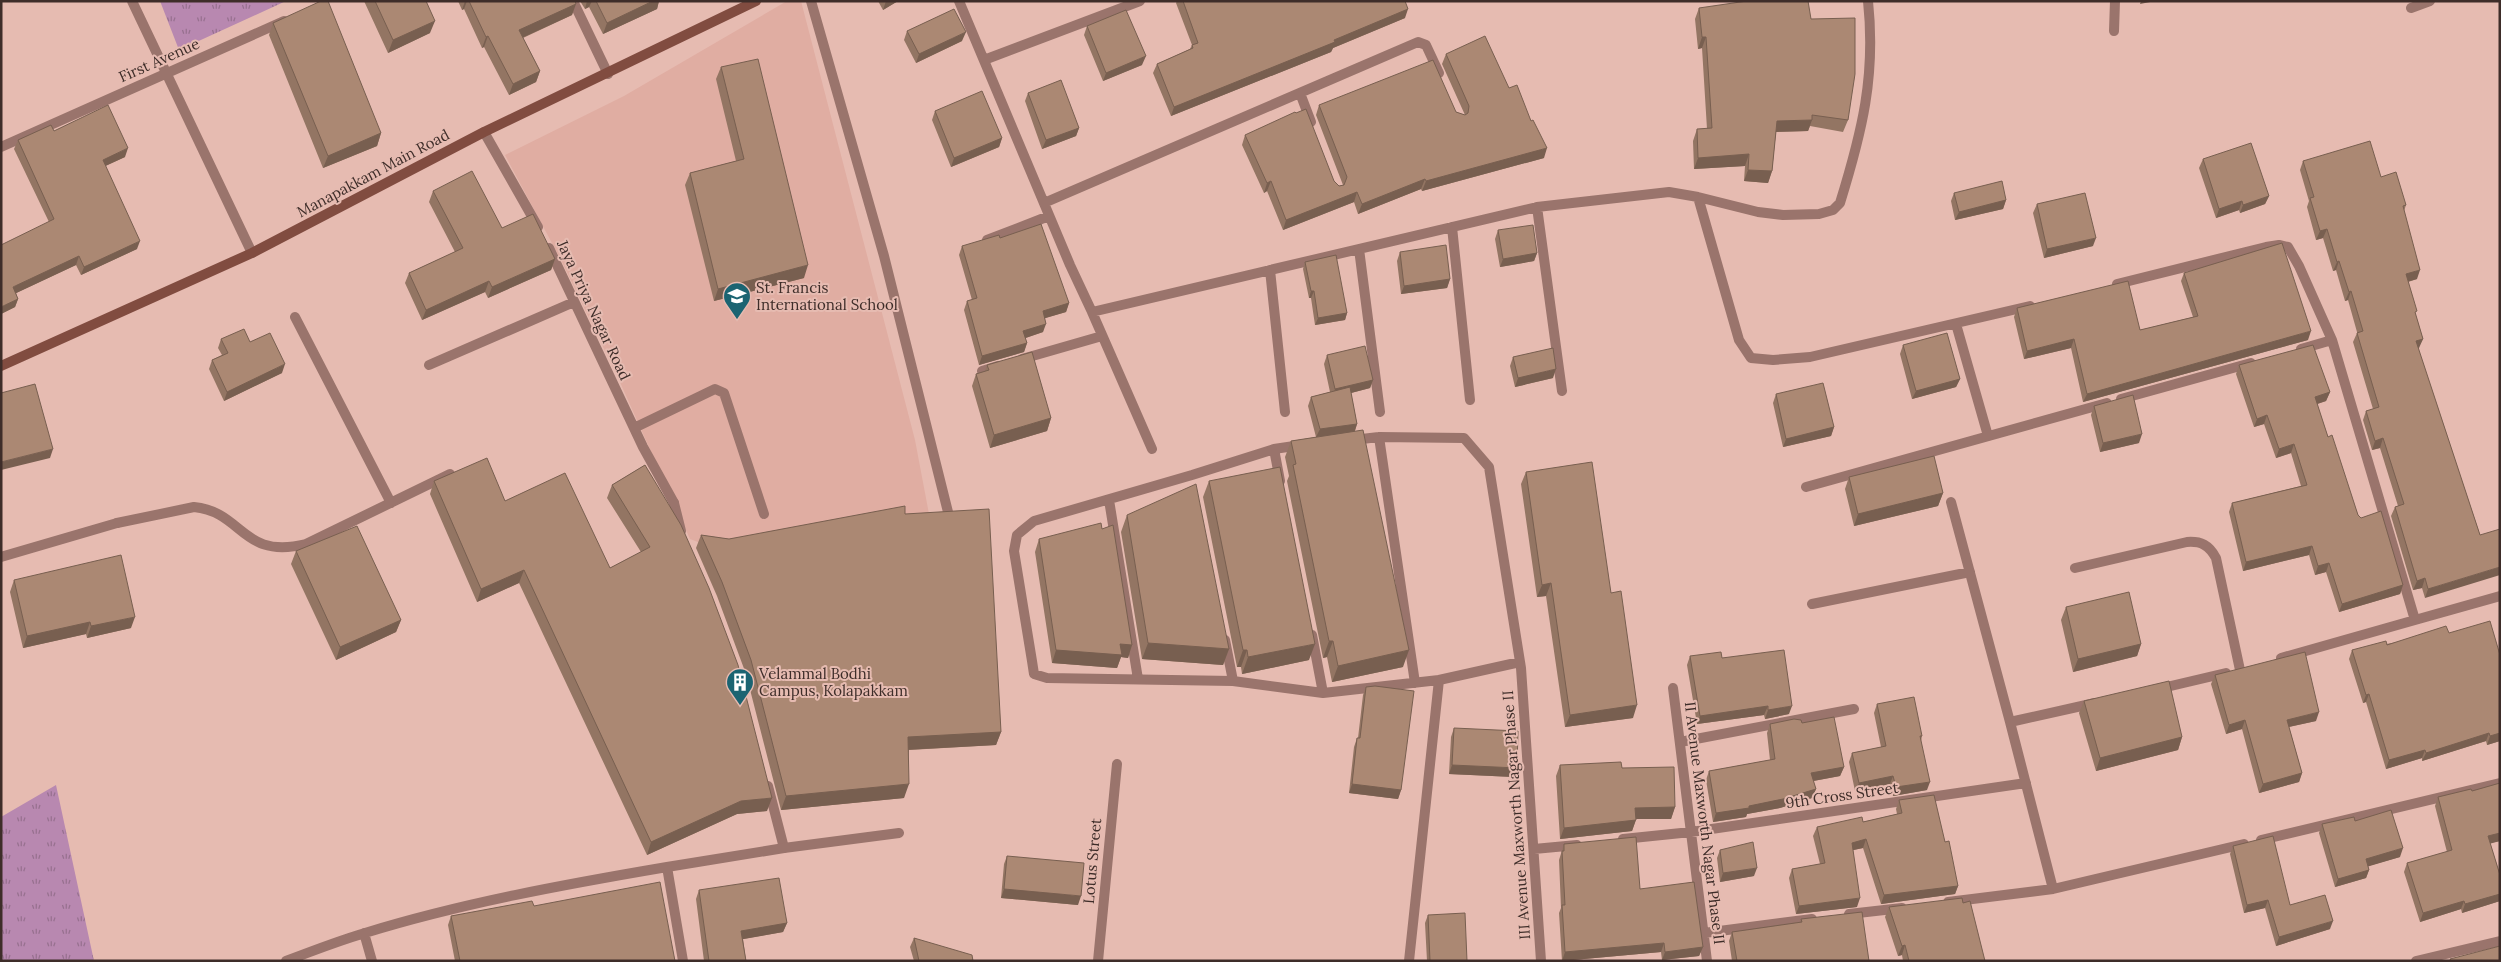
<svg xmlns="http://www.w3.org/2000/svg" width="2501" height="962" font-family="Lora,serif">
<style>
.built{fill:#e0ada2}
.grass{fill:url(#grass-tufts)}
.lines{fill:none;stroke-linecap:round;stroke-linejoin:round}
.lane{stroke:#9a746c;stroke-width:10}
.street{stroke:#9a746c;stroke-width:10}
.secondary{stroke:#814c40;stroke-width:10}
.wall{fill:#937563}
.shaded-wall{fill:#785f50}
.building{fill:#ab8873;stroke:#785f50}
.labels{text-anchor:middle;dominant-baseline:central;stroke-width:4;stroke-linejoin:round;paint-order:stroke}
.street-label{font-size:15px;fill:#3e2d29;stroke:#e6bbb1}
.poi-label{font-size:15px;fill:#3e2d29;stroke:#e6bbb1;text-anchor:start}
</style>
<defs>
<pattern id="grass-tufts" width="24" height="20" patternUnits="userSpaceOnUse" patternTransform="scale(1.25)"><rect width="24" height="20" fill="#b888b0"/><path d="M3 7l-1-3M5 7V3M7 7l1-3M15 17l-1-3M17 17v-4M19 17l1-3" fill="none" stroke="#97708f"/></pattern>
</defs>
<rect width="100%" height="100%" fill="#e6bbb1"/>
<path class="built" d="M787,1H801L915,440L929,514L724,552L690,539L619,380L561,260L505,155L624,96Z"/>
<path class="grass" d="M160,1H286L179,50Z
M56,785L94,961H1V817Z"/>
<g class="lines">
<path class="lane" d="M295,317L391,503
M674,503L681,531
M117,523L194,507C244,512 241,560 306,544L450,474
M768,786L784,848"/>
<path class="street" d="M132,1L252,253
M573,1L608,74
M811,1L884,256L948,512
M959,1L1070,265L1092,312L1537,207L1669,192L1698,197L1758,212L1783,215L1819,214L1833,210L1840,203C1862,132 1876,76 1868,1
M2411,8L2430,1
M2114,31L2115,1
M984,60L1140,1
M1300,93L1311,122
M484,132L538,227
M1,147L284,21
M1698,197L1739,340L1751,358L1773,360L1810,357L2030,306
M1044,203L1418,42L1426,45L1439,73
M1537,207L1562,391
M1452,227L1470,400
M987,240L1049,216
M549,248L643,447L674,503
M1359,249L1380,412
M1270,270L1285,412
M2117,284L2266,247L2279,245L2288,247L2299,266L2332,340
M1092,312L1152,449
M1956,324L1988,436
M2301,349L2332,340L2415,620L2500,596
M1022,359L1102,336
M429,365L574,302
M982,371L998,366
M2121,399L2251,363
M634,428L715,389L724,393L764,514
M1379,437L1415,683
M1353,440L1379,437L1464,438L1489,467L1521,668L1541,961
M1301,445L1274,449L1192,475L1034,521L1017,535L1014,551L1032,661L1034,674L1047,678L1233,681L1323,693L1439,680L1409,961
M1274,449L1280,481
M1806,487L2107,403
M1109,500L1138,679
M1951,502L2010,722
M1,557L117,523
M2075,568L2187,542C2201,541 2209,545 2216,558L2240,670
M1812,604L1970,572
M1312,635L1323,693
M1225,640L1233,681
M2281,658L2415,620
M1439,680L1520,662
M1673,688L1707,961
M2158,689L2226,673
M2095,703L2010,722L2053,889L2244,844
M1680,742L1854,709
M1623,839L1691,832L2026,783
M2261,840L2500,783
M1534,849L1577,845
M667,867L784,848L899,833
M1948,902L2053,889
M1849,914L1902,908
M364,933L372,961
M1704,933L1812,919
M286,961C312,951 338,941 365,933C462,903 567,884 667,867L683,961
M1098,961L1117,764
M2416,961L2500,941"/>
<path class="secondary" d="M1,366L252,253L484,132L756,1"/>
</g>
<path class="wall" d="M364,1H426L430,33L388,53Z
M458,1H575L572,15L523,38L540,71L536,82L509,95L484,47L482,48L464,9L462,10Z
M580,1H659L657,9L603,34L589,7L585,9Z
M878,1H898L883,10Z
M1177,1H1405V18L1333,48L1331,52L1171,116L1153,73L1157,64L1190,49L1192,45L1176,3Z
M1699,8L1811,19L1848,120L1843,132L1810,126L1808,131L1776,132L1772,171L1768,183L1744,181L1745,166L1694,169L1693,141L1697,129H1707L1702,48L1698,49L1695,19Z
M273,23L381,133L377,146L323,168L269,35Z
M1087,26L1142,65L1103,81L1084,35Z
M907,31L962,41L916,63L904,40Z
M1446,54L1509,88L1544,158L1422,191L1421,189L1358,214L1354,202L1283,230L1267,191L1264,193L1242,145L1245,135L1334,181L1339,186L1343,185L1316,115L1319,105L1456,112L1465,115L1442,64Z
M721,67L804,278L714,301L685,185L690,173L736,161L716,79Z
M1028,93L1079,128L1076,136L1042,149L1025,101Z
M935,111L1002,138L999,147L951,167L932,120Z
M54,131L125,157L105,166L137,249L81,275L76,265L16,293L18,299L15,307L1,314L49,222L14,149L18,140Z
M2203,159L2269,196L2265,204L2240,213L2239,210L2216,218L2199,168Z
M2303,161L2381,177L2406,205L2404,211L2417,279L2408,282L2416,316L2423,339L2418,348L2480,535L2425,598L2422,588L2413,590L2391,516L2395,507L2398,506L2380,448L2372,450L2363,420L2366,411L2373,409L2353,342L2357,333V332L2348,300L2345,301L2336,270L2333,271L2323,238L2316,240L2307,207L2309,201L2300,170Z
M433,191L502,228L555,259L551,270L488,298L485,292L422,320L405,283L409,273L455,252L429,202Z
M1954,193L2006,200L2003,209L1955,220L1951,201Z
M2037,204L2093,246L2044,258L2033,213Z
M1498,230L1537,253L1534,261L1500,267L1495,239Z
M1000,238L1069,303L1066,312L1045,318L1043,332L1025,338L1027,343L1024,352L979,365L964,310L967,301L972,300L959,255L962,246Z
M1400,252L1450,279L1447,288L1401,294L1397,261Z
M1305,262L1347,313L1345,320L1315,325L1311,298H1309L1303,269Z
M2184,273L2308,340L2083,402L2071,348L2024,359L2014,317L2017,308L2140,330L2193,317L2181,281Z
M221,339L282,373L224,401L209,369L212,360L222,355L218,348Z
M1903,345L1960,379L1956,387L1912,399L1900,354Z
M1327,355L1373,380L1370,388L1351,393L1357,424L1355,431L1403,667L1332,682L1327,657L1323,658L1287,481L1289,476L1285,457L1291,441L1316,437L1308,406L1311,397L1330,392L1324,364Z
M1513,357L1553,378L1515,387L1510,366Z
M987,365L1051,418L1047,431L990,448L972,386L976,374L985,371Z
M2239,365L2330,392L2326,401L2317,404L2328,437L2358,515L2403,585L2400,594L2339,612L2326,572L2315,575L2309,555L2243,571L2229,512L2232,503L2301,486L2291,453L2276,458L2264,424L2254,427L2236,374Z
M1776,394L1834,427L1831,436L1783,447L1773,403Z
M2094,406L2139,443L2100,452L2091,415Z
M645,465L767,811L737,814L647,855L519,583L477,602L430,494L434,481L505,501L610,568L641,552L607,498L612,485Z
M1526,472L1611,593L1633,718L1565,727L1546,596L1537,597L1521,484Z
M1849,477L1943,493L1938,506L1854,526L1845,489Z
M1209,481L1309,660L1242,674L1241,667H1237L1203,497Z
M905,514L1001,732L996,745L909,750L904,798L781,810L746,674L717,596L696,548L701,535L729,539Z
M1127,515L1229,649L1223,665L1142,659L1121,532Z
M1102,529L1132,645L1128,658L1121,657L1117,668L1052,663L1035,552L1039,539Z
M296,551L401,620L396,632L336,660L291,564Z
M14,580L131,628L87,638L86,634L23,648L10,592Z
M2066,607L2141,644L2137,656L2073,672L2061,620Z
M2449,633L2500,655V741L2487,745L2486,741L2422,761V758L2386,769L2366,702L2363,703L2349,659L2352,650Z
M1690,656L1722,658L1789,714L1765,719L1764,715L1697,724L1687,665Z
M2215,675L2316,721L2289,727L2302,773L2299,782L2259,793L2242,729L2226,734L2211,684Z
M1366,687L1401,790L1398,799L1349,793L1354,747L1357,738H1358L1363,695Z
M2084,701L2182,737L2178,750L2096,771L2079,713Z
M1877,704L1922,736L1921,741L1927,790L1893,796L1890,784L1855,791L1849,762L1852,753L1881,747L1874,713Z
M1802,723L1844,767L1840,776L1813,781L1816,789L1812,798L1780,808L1747,814L1746,817L1713,822L1706,780L1709,771L1770,760L1767,733L1770,724Z
M1454,728L1514,777L1449,774L1451,737Z
M1560,765L1622,768L1675,807L1671,819H1636L1632,831L1560,839L1556,776Z
M2500,783V841L2490,843L2500,875V901L2462,913L2461,909L2420,922L2404,872L2407,863L2447,852L2435,806L2438,797L2472,791Z
M1899,800L1945,842L1958,886L1955,894L1881,904L1863,848L1853,850L1857,907L1796,914L1789,878L1792,869L1820,864L1813,836L1817,827L1863,822L1897,814L1896,809Z
M2355,821L2400,857L2368,866L2369,870L2366,878L2335,887L2319,833L2322,824Z
M1564,844L1640,889L1703,947L1699,956L1662,960L1661,952L1562,961L1559,913L1561,908L1559,860Z
M2233,846L2290,905L2330,929L2276,946L2265,908L2244,913L2230,854Z
M1720,850L1754,876L1720,882L1717,858Z
M1007,856L1078,905L1001,898L1004,864Z
M699,890L787,923L783,932L743,939L746,961H704L696,899Z
M1963,903L1985,961H1903L1902,955L1898,956L1885,917L1889,907Z
M534,906L675,961H455L448,925L451,916Z
M1428,915L1467,961H1427L1425,923Z
M1801,919L1869,961H1732L1729,941L1732,932L1800,922Z
M914,938L973,961H914L910,947Z"/>
<path class="shaded-wall" d="M465,1H467L464,9L462,10Z
M587,1H592L589,7L585,9Z
M653,1H659L657,9L603,34L607,23Z
M886,1H898L883,10Z
M2141,1H2155L2140,4Z
M576,4L572,15L515,41L519,30Z
M1408,9L1405,18L1333,48L1331,52L1171,116L1174,107Z
M435,21L430,33L388,53L393,40Z
M966,32L962,41L916,63L919,54Z
M488,36L484,47L482,48L486,37Z
M1702,37H1706L1702,48L1698,49Z
M1146,56L1142,65L1103,81L1106,73Z
M540,71L536,82L509,95L513,84Z
M1812,120L1808,131L1773,132L1777,121Z
M1079,128L1076,136L1042,149L1046,140Z
M381,133L377,146L323,168L328,156Z
M1002,138L999,147L951,167L954,158Z
M128,148L125,157L99,169L103,160Z
M1547,148L1544,158L1422,191L1426,181Z
M1749,154L1745,166L1694,169L1698,158Z
M1748,170L1772,171L1768,183L1744,181Z
M1425,179L1421,189L1358,214L1362,204Z
M1271,181L1267,191L1264,193L1267,183Z
M1357,192L1354,202L1283,230L1286,220Z
M2269,196L2265,204L2240,213L2243,205Z
M2006,200L2003,209L1955,220L1959,212Z
M2242,201L2239,210L2216,218L2219,209Z
M2327,229L2323,238L2316,240L2320,231Z
M2096,238L2093,246L2044,258L2047,249Z
M140,241L137,249L81,275L84,267Z
M1537,253L1534,261L1500,267L1503,259Z
M79,256L76,265L10,296L13,287Z
M555,259L551,270L488,298L492,287Z
M2339,261L2336,270L2333,271L2337,262Z
M808,265L804,278L714,301L718,289Z
M2420,270L2417,279L2403,283L2406,274Z
M1450,279L1447,288L1401,294L1404,286Z
M489,281L485,292L422,320L426,310Z
M1311,291H1314L1311,298H1309Z
M2351,291L2348,300L2345,301L2349,292Z
M18,299L15,307L1,314V307Z
M1069,303L1066,312L1039,320L1043,311Z
M1347,313L1345,320L1315,325L1318,318Z
M1046,324L1043,332L1020,340L1023,331Z
M2311,331L2308,340L2083,402L2087,394Z
M2074,339L2071,348L2024,359L2027,351Z
M2423,339L2419,348L2413,350L2416,341Z
M1027,343L1024,352L979,365L982,356Z
M285,364L282,373L224,401L227,392Z
M1556,369L1553,378L1515,387L1518,378Z
M1960,379L1956,387L1912,399L1916,391Z
M1373,380L1370,388L1332,398L1335,389Z
M2330,392L2326,401L2311,406L2315,397Z
M2267,415L2264,424L2254,427L2257,419Z
M1051,418L1047,431L990,448L994,435Z
M1357,424L1354,433L1316,437L1320,429Z
M1834,427L1831,436L1783,447L1786,439Z
M2142,434L2139,443L2100,452L2103,443Z
M2383,438L2380,448L2372,450L2375,441Z
M2294,444L2291,453L2276,458L2279,449Z
M53,449L50,458L1,470V462Z
M1943,493L1938,506L1854,526L1858,514Z
M2312,546L2309,555L2243,571L2246,562Z
M2329,563L2326,572L2315,575L2318,566Z
M2500,567V575L2425,598L2428,589Z
M524,570L519,583L477,602L481,589Z
M2425,578L2422,588L2413,590L2417,581Z
M1551,583L1546,596L1537,597L1542,585Z
M2403,585L2400,594L2339,612L2342,604Z
M135,617L131,628L87,638L91,626Z
M401,620L396,632L336,660L340,647Z
M90,622L86,634L23,648L27,636Z
M1329,641H1333L1327,657L1323,658Z
M1148,643L1229,649L1223,665L1142,659Z
M1120,644L1132,645L1128,658L1121,657L1117,668L1052,663L1056,650Z
M1315,644L1309,660L1242,674L1248,657Z
M2141,644L2137,656L2073,672L2078,659Z
M1243,650H1247L1241,667H1237Z
M1409,650L1403,667L1332,682L1338,666Z
M2369,694L2366,702L2363,703L2366,695Z
M1637,705L1633,718L1565,727L1570,715Z
M1768,706L1764,715L1697,724L1700,716Z
M1792,706L1789,714L1765,719L1768,710Z
M2319,712L2316,721L2284,728L2287,720Z
M2245,720L2242,729L2226,734L2229,725Z
M1001,732L996,745L904,750L908,737Z
M2489,733L2486,741L2422,761L2426,753Z
M2500,733V741L2487,745L2490,736Z
M2182,737L2178,750L2096,771L2100,758Z
M2425,750L2422,758L2386,769L2389,760Z
M1452,765L1517,768L1514,777L1449,774Z
M1844,767L1840,776L1808,782L1811,773Z
M2302,773L2299,782L2259,793L2263,784Z
M1893,776L1890,784L1855,791L1859,783Z
M1930,782L1927,790L1893,796L1896,787Z
M909,784L904,798L781,810L786,796Z
M1352,784L1401,790L1398,799L1349,793Z
M1816,789L1812,798L1780,808L1747,814L1746,817L1713,822L1716,813Z
M772,798L767,811L737,814L647,855L651,842L741,801Z
M1675,807L1671,819H1631L1635,808Z
M1636,820L1632,831L1560,839L1564,828Z
M2500,833V841L2485,845L2488,836Z
M1866,839L1863,848L1849,851L1852,843Z
M2403,848L2400,857L2363,868L2366,859Z
M1757,868L1754,876L1720,882L1723,873Z
M2369,870L2366,878L2335,887L2338,879Z
M1958,886L1955,894L1881,904L1884,895Z
M1004,889L1081,896L1078,905L1001,898Z
M2500,894V901L2462,913L2465,904Z
M1860,898L1857,907L1796,914L1799,906Z
M2268,900L2265,908L2244,913L2247,905Z
M2464,901L2461,909L2420,922L2423,913Z
M2333,921L2330,929L2276,946L2279,937Z
M787,923L783,932L738,940L741,931Z
M1664,943L1661,952L1562,961L1565,952Z
M1905,945L1902,955L1898,956L1902,946Z
M1703,947L1699,956L1662,960L1665,952Z"/>
<path class="building" d="M321,1H328L381,133L328,156L273,23Z
M375,1H426L435,21L393,40Z
M469,1H575L576,4L519,30L540,71L513,84L488,36L486,37Z
M596,1H653L607,23Z
M1183,1H1405L1408,9L1334,40L1335,42L1174,107L1157,64L1193,48L1192,45L1198,43Z
M1747,1H1808L1811,19L1855,18V74L1848,120L1812,115V120L1777,121L1772,171L1748,170L1749,154L1698,158L1697,129L1712,128L1706,37H1702L1699,8Z
M954,9L966,32L919,54L907,31Z
M1126,10L1146,56L1106,73L1087,26Z
M1485,36L1509,88L1517,85L1531,121L1533,120L1547,148L1426,181L1425,179L1362,204L1357,192L1286,220L1271,181L1267,183L1245,135L1295,112L1296,113L1306,109L1334,181L1339,186L1344,185L1347,177L1319,105L1433,60L1456,112L1465,115L1468,113L1469,106L1446,54Z
M758,59L808,265L718,289L690,173L744,159L721,67Z
M1061,80L1079,128L1046,140L1028,93Z
M982,91L1002,138L954,158L935,111Z
M108,105L128,148L103,160L140,241L84,267L79,256L13,287L18,299L1,307V245L54,219L18,140L51,125L54,131Z
M2370,141L2381,177L2396,172L2406,205L2403,206L2420,270L2406,274L2417,311L2415,312L2423,339L2416,341L2480,535L2500,529V567L2428,589L2425,578L2417,581L2395,507L2404,504L2383,438L2375,441L2366,411L2379,407L2357,333L2363,331L2351,291L2349,292L2339,261L2337,262L2327,229L2320,231L2310,198L2314,197L2303,161Z
M2251,143L2269,196L2243,205L2242,201L2219,209L2203,159Z
M472,171L502,228L533,214L555,259L492,287L489,281L426,310L409,273L463,248L433,191Z
M2002,181L2006,200L1959,212L1954,193Z
M2085,193L2096,238L2047,249L2037,204Z
M1041,224L1069,303L1043,311L1046,324L1023,331L1027,343L982,356L967,301L977,298L962,246L999,235L1000,238Z
M1533,225L1537,253L1503,259L1498,230Z
M2282,243L2311,331L2087,394L2074,339L2027,351L2017,308L2128,281L2140,330L2198,316L2184,273Z
M1446,245L1450,279L1404,286L1400,252Z
M1336,255L1347,313L1318,318L1314,291H1311L1305,262Z
M244,329L250,342L270,333L285,364L227,392L212,360L228,353L221,339Z
M1947,333L1960,379L1916,391L1903,345Z
M2313,345L2330,392L2315,397L2328,437L2332,435L2358,515L2361,518L2381,511L2403,585L2342,604L2329,563L2318,566L2312,546L2246,562L2232,503L2307,485L2294,444L2279,449L2267,415L2257,419L2239,365Z
M1365,346L1373,380L1335,389L1327,355Z
M1553,348L1556,369L1518,378L1513,357Z
M1032,352L1051,418L994,435L976,374L989,370L987,365Z
M1823,383L1834,427L1786,439L1776,394Z
M35,384L53,449L1,462V393Z
M1350,387L1357,424L1320,429L1311,397Z
M2133,395L2142,434L2103,443L2094,406Z
M1363,430L1409,650L1338,666L1333,641H1329L1293,465L1296,464L1291,441Z
M1934,456L1943,493L1858,514L1849,477Z
M487,458L505,501L565,473L610,568L650,547L612,485L645,465L681,525L709,588L738,665L772,798L741,801L651,842L524,570L481,589L434,481Z
M1592,462L1611,593L1621,591L1637,705L1570,715L1551,583L1542,585L1526,472Z
M1280,467L1315,644L1248,657L1247,650H1243L1209,481Z
M1196,484L1229,649L1148,643L1127,515Z
M905,506V514L989,509L1001,732L908,737L909,784L786,796L751,660L722,582L701,535L729,539Z
M1101,523L1102,529L1113,525L1132,645L1120,644L1122,655L1056,650L1039,539Z
M357,526L401,620L340,647L296,551Z
M121,555L135,617L91,626L90,622L27,636L14,580Z
M2129,592L2141,644L2078,659L2066,607Z
M2490,621L2500,655V733L2490,736L2489,733L2426,753L2425,750L2389,760L2369,694L2366,695L2352,650L2386,641L2387,645L2446,626L2449,633Z
M1784,650L1792,706L1768,710V706L1700,716L1690,656L1721,652L1722,658Z
M2305,652L2319,712L2287,720L2302,773L2263,784L2245,720L2229,725L2215,675Z
M2169,681L2182,737L2100,758L2084,701Z
M1375,686L1414,691L1401,790L1352,784L1357,738H1360L1366,687Z
M1914,697L1922,736H1920L1930,782L1896,787L1893,776L1859,783L1852,753L1886,746L1877,704Z
M1834,717L1844,767L1811,773L1816,789L1783,799L1749,806V808L1716,813L1709,771L1775,759L1770,724L1794,719L1801,720L1802,723Z
M1454,728L1518,731L1517,768L1452,765Z
M1621,762L1622,768L1674,767L1675,807L1635,808L1636,820L1564,828L1560,765Z
M2500,783V833L2488,836L2500,875V894L2465,904L2464,901L2423,913L2407,863L2452,850L2438,797L2471,789L2472,791Z
M1934,795L1945,842L1949,841L1958,886L1884,895L1866,839L1852,843L1860,898L1799,906L1792,869L1825,863L1817,827L1862,817L1863,822L1902,813L1899,800Z
M2391,810L2403,848L2366,859L2369,870L2338,879L2322,824L2354,817L2355,821Z
M2273,836L2290,905L2325,895L2333,921L2279,937L2268,900L2247,905L2233,846Z
M1636,837L1640,889L1694,882L1703,947L1665,952L1664,943L1565,952L1562,905H1565L1562,851H1564V844Z
M1753,842L1757,868L1723,873L1720,850Z
M1007,856L1084,863L1081,896L1004,889Z
M779,878L787,923L741,931L746,961H709L699,890Z
M660,882L675,961H460L451,916L532,901L534,906Z
M1962,898L1963,903L1970,901L1985,961H1909L1905,945L1902,946L1889,907Z
M1862,912L1869,961H1737L1732,932L1802,922L1801,919Z
M1465,913L1467,961H1430L1428,915Z
M914,938L972,955L973,961H919Z
M2500,946V961H2451L2450,959Z"/>
<defs>
<g id="school-pin" transform="scale(1.4375)"><path d="M0 17L-7.5 6A9.5 9.5 0 1 1 7.5 6Z" fill="#1b6472" stroke="#e6bbb1"/><path d="M0-5L7-2L0 1L-7-2ZM-4 1L0 2.5L4 1V4Q0 6-4 4Z" fill="#fff"/></g>
<g id="building-pin" transform="scale(1.4375)"><path d="M0 17L-7.5 6A9.5 9.5 0 1 1 7.5 6Z" fill="#1b6472" stroke="#e6bbb1"/><path d="M-4-6H4V6H1V3H-1V6H-4ZM-2.5-4.3h1.7v1.8h-1.7ZM.8-4.3h1.7v1.8H.8ZM-2.5-1h1.7V.8h-1.7ZM.8-1h1.7V.8H.8Z" fill="#fff"/></g>
</defs>
<g fill-rule="evenodd">
<use href="#school-pin" x="737" y="296"/>
<use href="#building-pin" x="740" y="682"/>
</g>
<g class="labels">
<g class="street-label">
<text transform="translate(159 60) rotate(-24)">First Avenue</text>
<text transform="translate(373 173) rotate(-28)">Manapakkam Main Road</text>
<text transform="translate(594 310) rotate(65)">Jaya Priya Nagar Road</text>
<text transform="translate(1842 795) rotate(-8)">9th Cross Street</text>
<text transform="translate(1516 815) rotate(-94)">III Avenue Maxworth Nagar Phase II</text>
<text transform="translate(1705 823) rotate(83)">II Avenue Maxworth Nagar Phase II</text>
<text transform="translate(1092 861) rotate(-85)">Lotus Street</text>
</g>
<g class="poi-label">
<text x="756" y="287">St. Francis<tspan x="756" dy="17">International School</tspan></text>
<text x="759" y="673">Velammal Bodhi<tspan x="759" dy="17">Campus, Kolapakkam</tspan></text>
</g>
</g>
<rect width="2501" height="962" fill="none" stroke="#3e2d29" stroke-width="5"/>
</svg>
